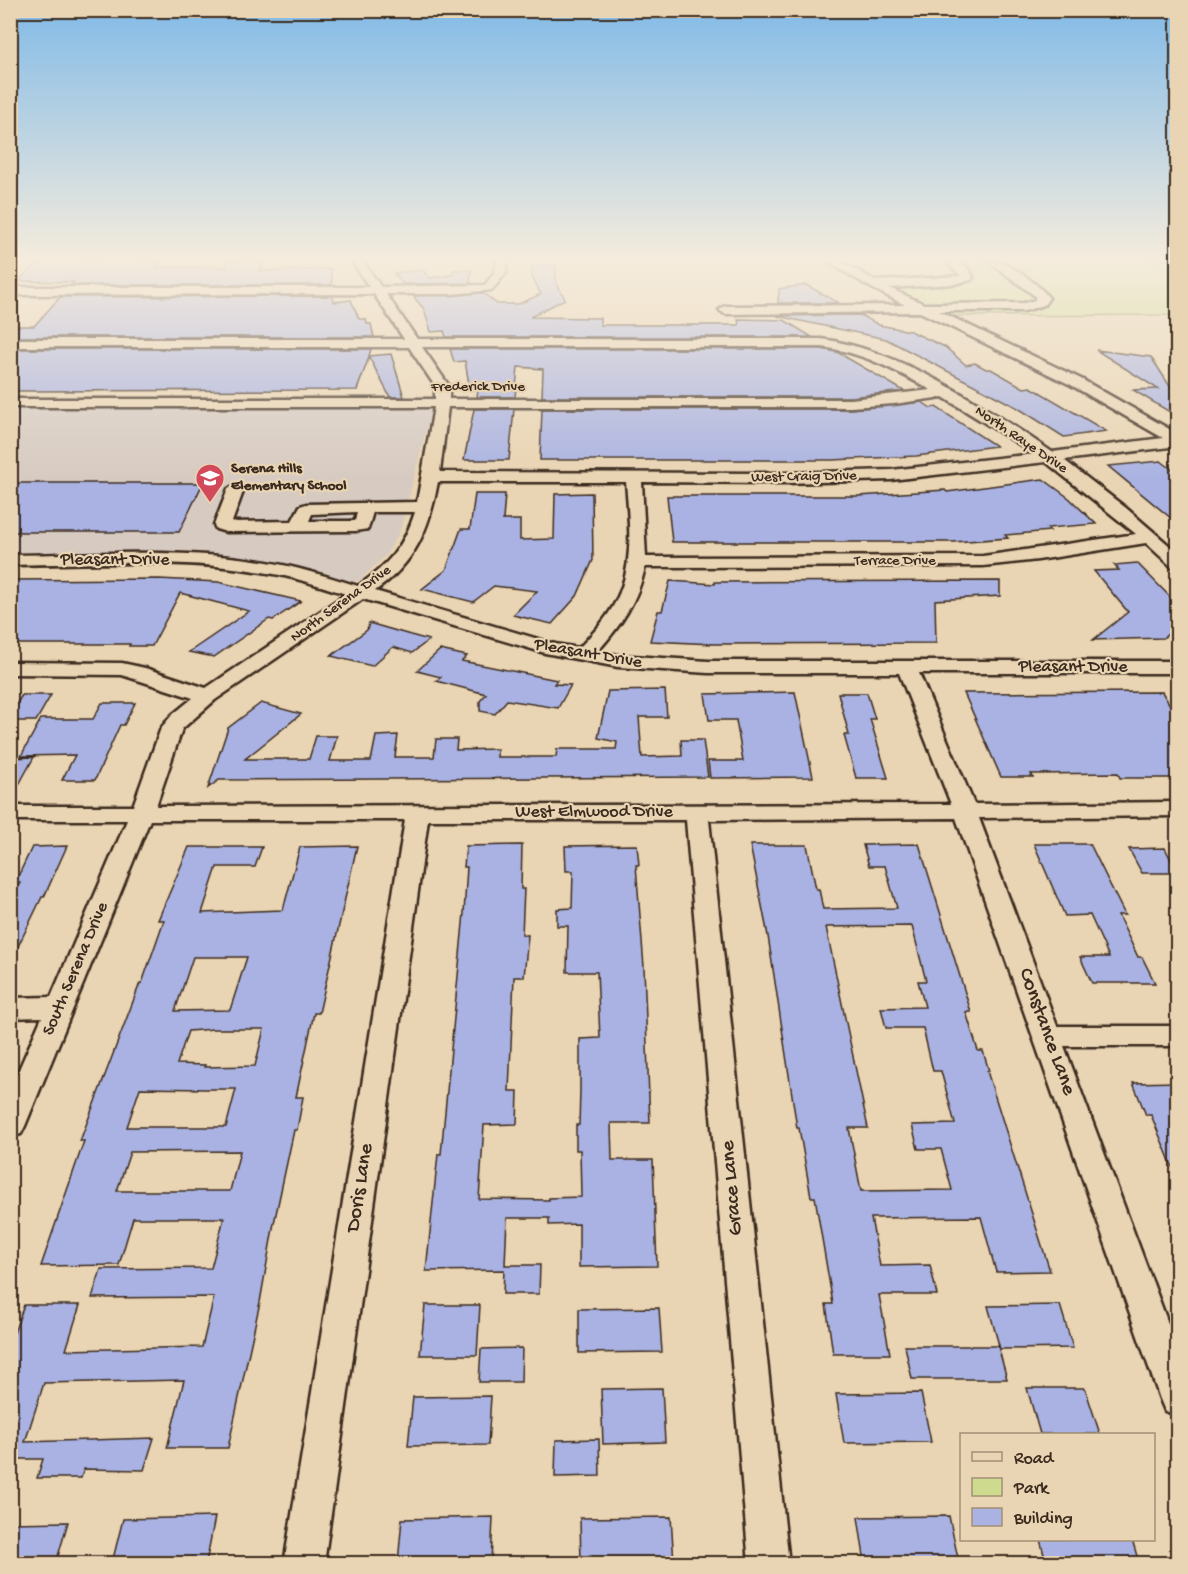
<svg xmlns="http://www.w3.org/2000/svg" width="1188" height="1574" font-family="'Gochi Hand',sans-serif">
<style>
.built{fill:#d6cac1}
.green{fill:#cedb8e;stroke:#848256;stroke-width:1.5}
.building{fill:#a9b2e2;stroke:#3b2a1e;stroke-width:1.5;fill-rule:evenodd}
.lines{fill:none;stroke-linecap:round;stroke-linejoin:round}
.minor-casing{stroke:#3b2a1e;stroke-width:5}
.minor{fill:#e9d4b3;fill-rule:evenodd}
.labels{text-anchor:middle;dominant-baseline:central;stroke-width:4.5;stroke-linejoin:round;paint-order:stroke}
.far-street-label{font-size:15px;fill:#3b2a1e;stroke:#e9d4b3}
.far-poi-label{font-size:15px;font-weight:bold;fill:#3b2a1e;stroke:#e9d4b3;text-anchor:start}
.street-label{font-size:18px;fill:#3b2a1e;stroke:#e9d4b3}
.near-street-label{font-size:21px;fill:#3b2a1e;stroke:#e9d4b3}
</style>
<rect width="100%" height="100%" fill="#e9d4b3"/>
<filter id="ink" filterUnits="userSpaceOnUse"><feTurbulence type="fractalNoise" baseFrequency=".0167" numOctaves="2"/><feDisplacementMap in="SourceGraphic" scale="12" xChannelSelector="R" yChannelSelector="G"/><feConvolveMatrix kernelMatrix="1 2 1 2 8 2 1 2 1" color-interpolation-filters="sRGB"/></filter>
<g filter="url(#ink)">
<path class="built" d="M422,406L431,411L400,531L386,555L359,581L349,582L269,561L228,556L11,555L10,407Z"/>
<path class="green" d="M954,260H1177V315L947,316L893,289L972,280L971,273Z"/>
<path class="building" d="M41,260H162L157,267H226L228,260H266L260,271L331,269L332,285H71L74,282L18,281Z
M532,265H556V282L565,299L530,317L600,318V325H739L738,319L784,320L812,337H446L444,331L431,332L424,309L413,296L483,293L497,304H519L541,294L532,277Z
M423,270L429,278L452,275L453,270H471L470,283L403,284L394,273Z
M806,285L839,303H778L779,289Z
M333,296L334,302L351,300L359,319H366L367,324H371L374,337H10V326H34L60,297Z
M860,315L879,325L910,331L945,347L966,365L975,363L986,369H991L1024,388L1030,387L1036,390L1106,431L1064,437L1018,408L886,339L777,316Z
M10,349H371L369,356L391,354L404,397H390L369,357L357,390L10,391Z
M450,349H821L837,352L904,391L851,397H542L543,369L518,367L515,397H477L478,389L470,390L465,361L454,362Z
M1096,350L1151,357L1171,388L1178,387V417L1133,390L1158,389Z
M922,402L931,408L936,407L996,446L916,456L832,460H540L542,409H851Z
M474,409H514L509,460H464Z
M1161,461L1178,474V524L1108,466Z
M1043,479L1069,498L1096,524L1047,528L1050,531L1005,535L1008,538L953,542H672L667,496H859L945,490L947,492Z
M10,483H203L179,532H10Z
M592,493L593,560L577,596L552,624L513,615L537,591L494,586L473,602L422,589L446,570L461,529H470L475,494H505L503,520H520V540L554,539L555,494Z
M1137,563L1178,605V626L1163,638L1093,640L1128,612L1094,571L1119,570L1114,565Z
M159,579L218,582L301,601L273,620L269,619L214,657L189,652L249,611L180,593L152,646H129L130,644H10V580Z
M670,581L715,584V582L1000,581V596L935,600L936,643L714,644L650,641L658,611H662Z
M369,623L407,634L429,640L412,653L393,647L372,666L331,656L367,630Z
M440,650L467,656L462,661L557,680L554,684L571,685L558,708L507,700L495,714L480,711V701L486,694L436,681L441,677L417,671Z
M665,690L667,717H639L642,757L682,756L681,740H703L708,777L219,780L208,788L228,728L261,703L301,714L245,759H309L316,736H337L330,761H371L376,736L398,735L395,757H434L436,739H457L456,750L497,749V757H556L557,749H616L617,742L598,738L608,691Z
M795,692L813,777L710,778L708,761H743L736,720H709L705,694Z
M1162,692L1178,718V778H1120L1118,773L1031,774L1033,777H1001L964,693Z
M838,693H867L875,719H870L888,778H856L844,735H849Z
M22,695H51L36,721H10V714Z
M102,703H135L124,725H120L95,780H62L75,755L21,756L41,719H93Z
M34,757L10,801V758Z
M919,844L971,1012H966L978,1051H983L989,1071H987L1050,1271L996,1272L981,1217L871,1218L880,1266L930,1265L937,1295H879L890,1354H833L826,1304H833L815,1197H811L799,1128H797L768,936L750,845H807L816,889H819L823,909L897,908L885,866H869L863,845ZM912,926L926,981H918L925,1007L881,1008L886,1028H923L933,1071H941L955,1124L912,1125L918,1149H941L952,1190L861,1191L849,1128H868L826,927Z
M1034,844H1090L1125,915H1118L1138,957H1142L1155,983H1092L1080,957H1109L1090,915L1065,916Z
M522,845L521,889H524L522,935H528L524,977H514L509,1091H518L517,1124L484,1125L479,1199L549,1200V1198L581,1197L580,1150H576V1125H579L580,1091V1039L600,1038L597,972H567L568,926H557V909L572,908L573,871H566L565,846L637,845L639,865H636L644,967L650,1123H611L612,1160H653L657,1266L579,1267V1224L549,1225V1218H507L505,1265H540L539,1294H503L504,1270L426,1271L438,1154H441L464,913L467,867H464L466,846Z
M67,846L44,897H42L10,963V902L20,883H15L32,847Z
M357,846L319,1013H314L296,1097H303L297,1130H294L273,1228L260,1302L228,1448H167L184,1380L44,1383L25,1442L154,1438L144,1470L84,1469L81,1478H37L43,1459H19L14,1475H10V1344L24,1305H80L66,1350L202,1347L214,1297L92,1298L101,1269L211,1268L224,1218H133L119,1265L41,1266L84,1141H80L140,983H142L164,920H158L189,847H262L255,867H217L202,913L283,910L300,847ZM193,957H247L230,1010L175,1011ZM214,1029H264L255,1066L204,1067L205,1065L177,1064L188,1031ZM140,1088L206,1089H236L226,1127H127ZM240,1151L230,1191H117L130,1152Z
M1165,848L1178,873H1142L1129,849Z
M1178,1082V1178H1177L1151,1115H1146L1133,1083Z
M425,1305H480L477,1355H420Z
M1060,1305L1073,1348L1000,1349L988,1306Z
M659,1308L662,1352L579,1353V1309Z
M905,1346H998L1007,1379H912Z
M522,1348L521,1382H479L481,1349Z
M662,1388L665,1442L603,1444L601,1389Z
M1027,1388H1085L1100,1434H1040Z
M921,1393L931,1442L844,1443L836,1394Z
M491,1396L488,1445L408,1446L413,1397Z
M599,1439L600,1476L555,1477L556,1440Z
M949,1516L959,1563H865L858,1517Z
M215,1517L206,1563H112L123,1519Z
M493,1517L491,1563H398L402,1519Z
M671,1517L674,1563H581L580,1518Z
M68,1522L56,1563H10V1523Z
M1040,1539H1132L1139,1563H1046Z"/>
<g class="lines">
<g class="minor-casing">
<path id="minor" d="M351,260H362L381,287L485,285L494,273L497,260H507L506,273L492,290L453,294H386L417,339H821C899,349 988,408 1052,452L1163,438L1071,385L920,312L725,314L719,310L725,306L905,305L870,287L825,260H838L876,281L961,276L944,260C956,260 970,265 973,278L971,280L954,284L889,288L924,304L1024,303L1035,300V296L987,260C1005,259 1038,283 1049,298L1044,305L1024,311H939L1081,379L1178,434V446L1064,460L1126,508L1178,553V568L1172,567L1146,543L1038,560L983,566L645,567C638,601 620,626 598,651L618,655L708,661H1178V673H919L974,804L1178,802V816L979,818L1057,1026H1178V1046H1064L1178,1350V1415L1165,1411L1160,1399L956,818L709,820L789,1564H749L686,820H428L324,1564H284L405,820H150L25,1126L21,1134L10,1137V1090L42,1017L10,1018V998L51,997L127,820H10V806H133L161,728L172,715L193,698L122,675L10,674V662L122,663L145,668L206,688L346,594C318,585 291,576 262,572C179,558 94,564 10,565V555C94,554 178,548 261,561C294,566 326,576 358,586C388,565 404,547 415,512H373L368,529L356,531L226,532L216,529L214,525L228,489L236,484L244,489L232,522L292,521L300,506L306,504L417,502L434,407H10V399H435V386L409,347H10V339H404L374,294L10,295V287H369ZM422,347H821C862,352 895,370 931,390L851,399H449V386ZM943,397L1035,454L891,470L786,473L440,472L448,407H851L894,404ZM1046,462L1136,534L983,556L646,557L642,482L786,483L891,480ZM438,482H626C629,522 635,564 616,601C607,619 593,633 579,648L555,644L375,591C416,562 429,529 438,482ZM357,512L355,521H309L312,514ZM363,599L545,653L618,667L708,673H899L951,804L156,806L182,729L215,700Z"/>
</g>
<use href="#minor" class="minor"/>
</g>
</g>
<linearGradient id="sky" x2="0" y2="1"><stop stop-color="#81bae7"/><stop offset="0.54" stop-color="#f5ecdd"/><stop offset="1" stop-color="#f5ecdd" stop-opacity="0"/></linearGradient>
<rect width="1188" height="480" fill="url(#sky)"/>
<defs>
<g id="school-pin" transform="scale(1.5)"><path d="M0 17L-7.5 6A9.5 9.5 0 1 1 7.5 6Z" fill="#d1495b" stroke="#e9d4b3"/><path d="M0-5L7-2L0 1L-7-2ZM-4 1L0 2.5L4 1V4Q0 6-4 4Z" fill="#fff"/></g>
</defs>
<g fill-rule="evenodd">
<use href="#school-pin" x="210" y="478"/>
</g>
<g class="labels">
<g class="far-street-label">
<text x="478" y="387">Frederick Drive</text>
<text transform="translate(1021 440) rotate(34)">North Raye Drive</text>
<text transform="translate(804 477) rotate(-1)">West Craig Drive</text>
<text x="895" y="561">Terrace Drive</text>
<text transform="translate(341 604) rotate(-36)">North Serena Drive</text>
</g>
<g class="far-poi-label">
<text x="231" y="469">Serena Hills<tspan x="231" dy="17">Elementary School</tspan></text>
</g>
<g class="street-label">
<text x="115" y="560">Pleasant Drive</text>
<text transform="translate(588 654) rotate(10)">Pleasant Drive</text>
<text x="1073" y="667">Pleasant Drive</text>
<text x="594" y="812">West Elmwood Drive</text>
<text transform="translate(76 969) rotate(-67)">South Serena Drive</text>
</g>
<g class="near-street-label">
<text transform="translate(1046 1032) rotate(70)">Constance Lane</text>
<text transform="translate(361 1188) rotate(-81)">Doris Lane</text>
<text transform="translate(733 1188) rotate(-95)">Grace Lane</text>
</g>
</g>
<rect width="1188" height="1574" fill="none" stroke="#e9d4b3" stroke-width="36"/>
<rect x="18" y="18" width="1152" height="1538" fill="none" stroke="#3b2a1e" stroke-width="2" filter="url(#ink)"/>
<rect x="960" y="1433" width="195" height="108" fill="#e9d4b3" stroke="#a39077" stroke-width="1.5"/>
<rect x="972" y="1452" width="30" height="9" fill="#e9d4b3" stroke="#a39077" stroke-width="1.5"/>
<text x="1014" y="1463" font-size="18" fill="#3b2a1e">Road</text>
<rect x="972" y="1478" width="30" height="18" fill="#cedb8e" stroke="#a39077" stroke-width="1.5"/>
<text x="1014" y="1493" font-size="18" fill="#3b2a1e">Park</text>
<rect x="972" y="1508" width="30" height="18" fill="#a9b2e2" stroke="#a39077" stroke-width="1.5"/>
<text x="1014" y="1523" font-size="18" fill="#3b2a1e">Building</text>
</svg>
